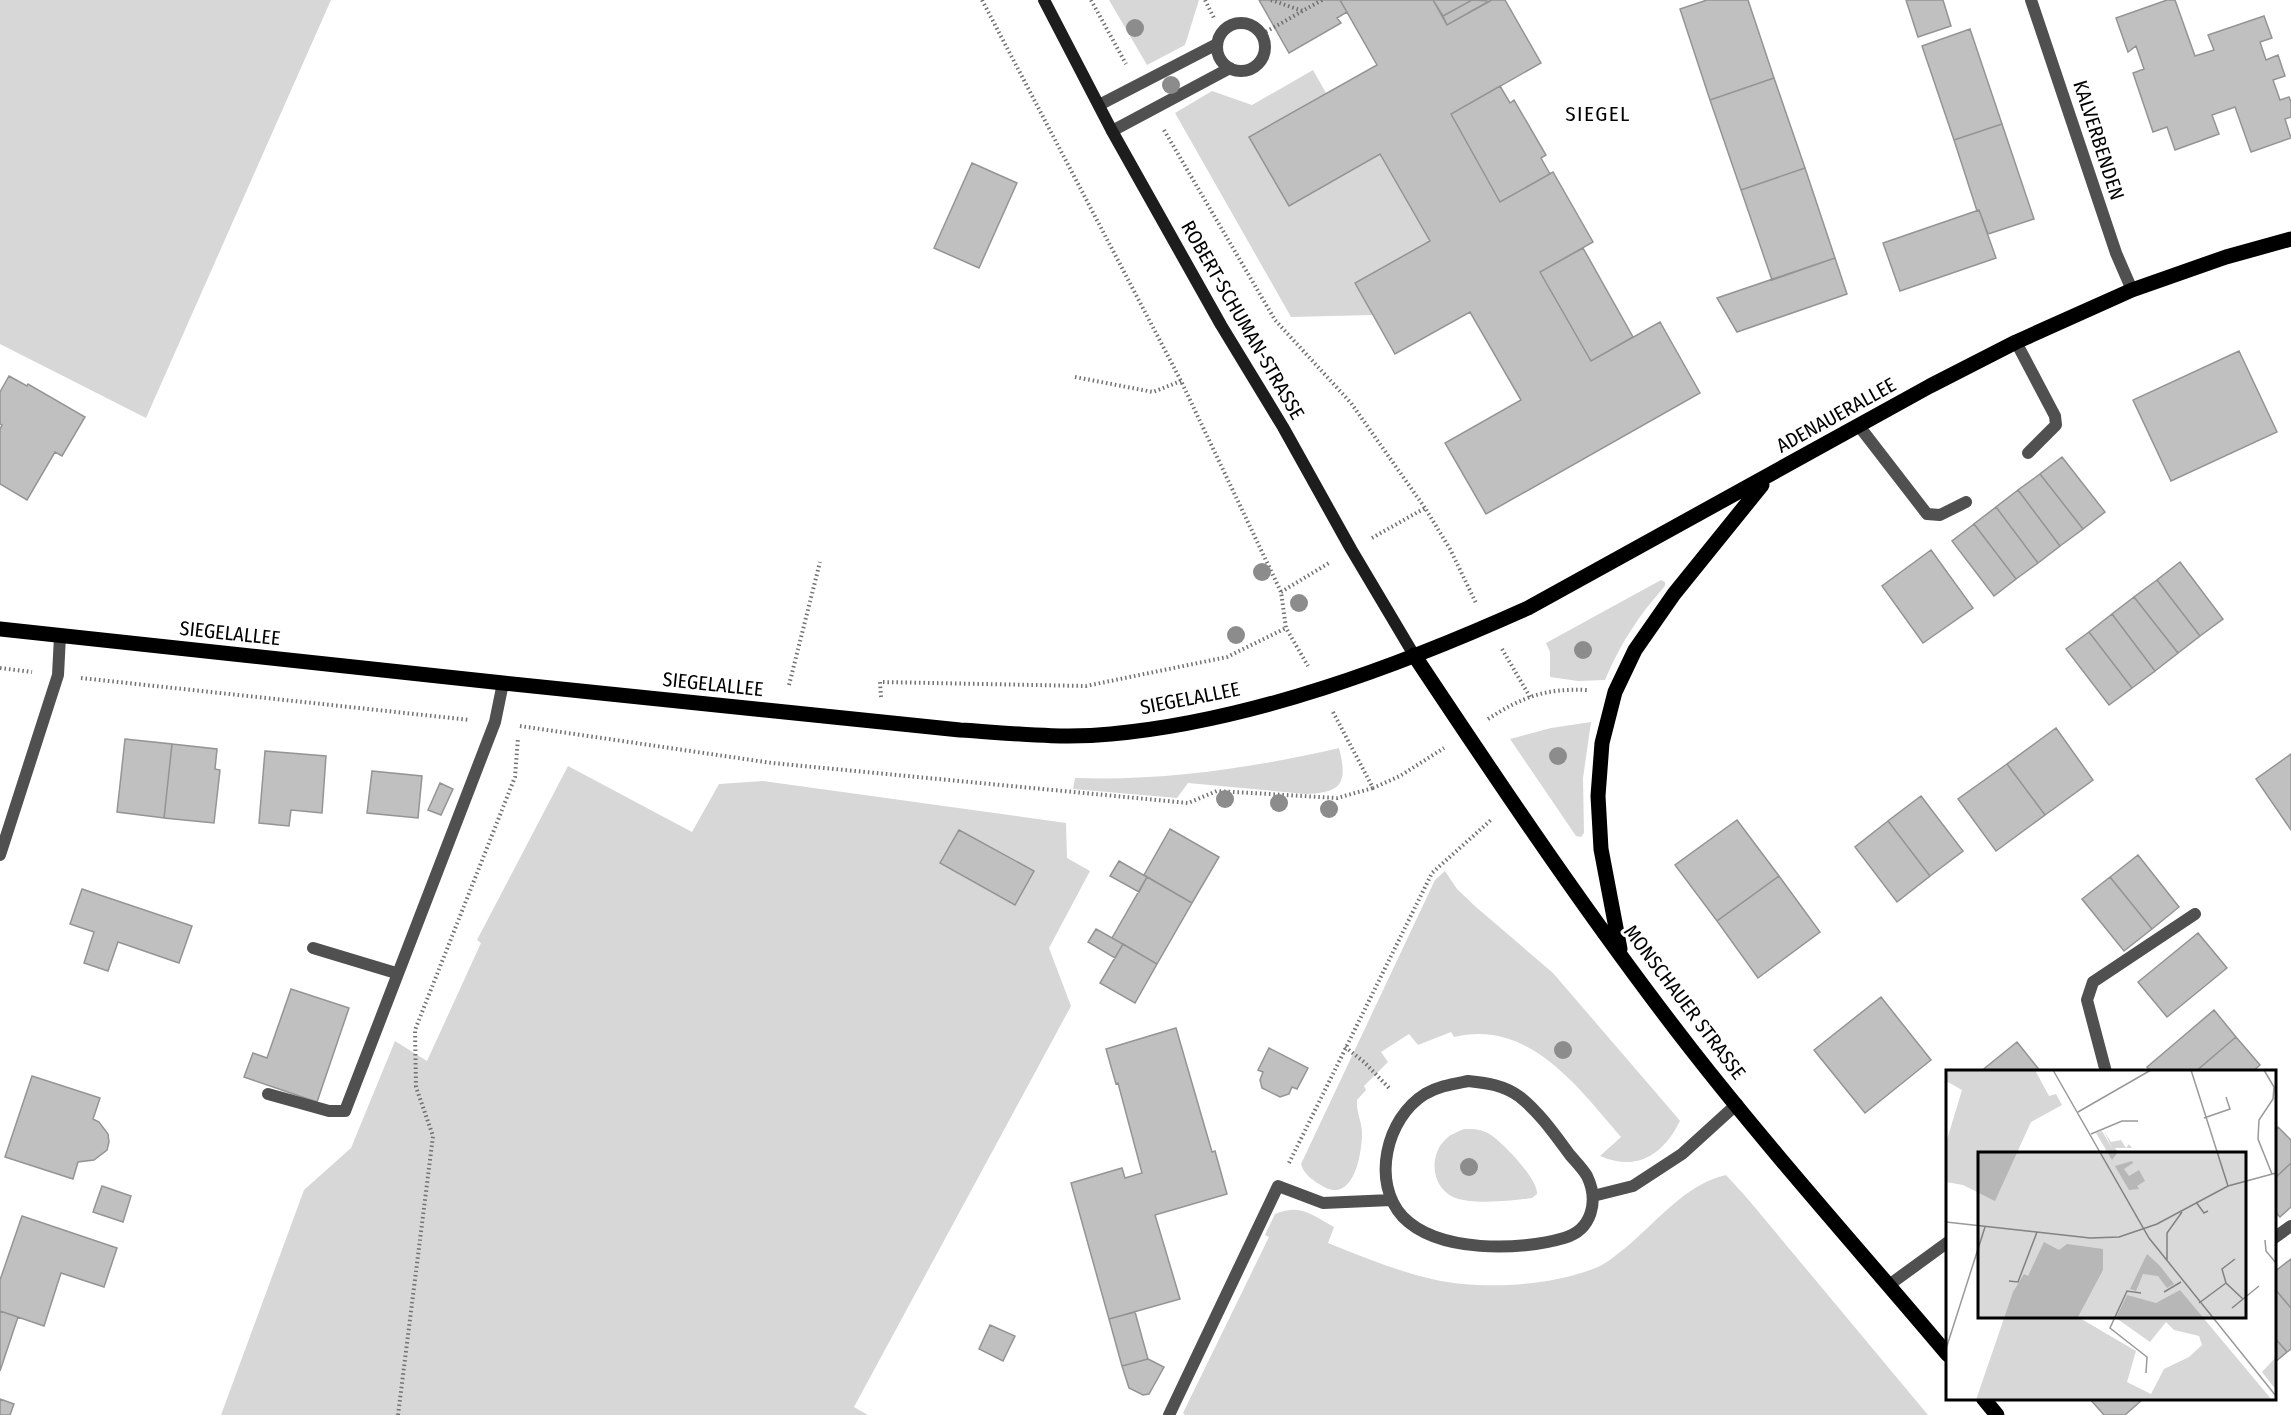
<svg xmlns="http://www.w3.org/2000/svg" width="2291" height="1415" font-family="'Fira Sans Condensed',sans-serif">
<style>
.green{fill:#d7d7d7}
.building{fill:#c0c0c0;stroke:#949494;stroke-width:1.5}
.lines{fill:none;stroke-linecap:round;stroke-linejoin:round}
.path{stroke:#727272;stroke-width:4;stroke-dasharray:1.5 3;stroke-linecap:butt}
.lane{stroke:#505050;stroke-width:12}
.street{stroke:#505050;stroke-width:12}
.secondary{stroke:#1d1d1d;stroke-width:12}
.primary{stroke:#000;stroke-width:15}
.tree{fill:#8c8c8c}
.labels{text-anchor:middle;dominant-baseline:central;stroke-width:6;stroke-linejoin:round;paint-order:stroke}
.street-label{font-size:20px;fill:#000;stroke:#fff}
.neighbourhood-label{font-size:21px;letter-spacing:1.5px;fill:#000;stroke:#fff}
.inset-road{fill:none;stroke:#999;stroke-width:1.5}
.view{fill:#000;fill-opacity:0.15;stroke:#000;stroke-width:3}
.inset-edge{fill:none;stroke:#000;stroke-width:3}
</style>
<rect width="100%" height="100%" fill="#fff"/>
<path class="green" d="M0,0H331L146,418L0,344Z
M1109,0H1199L1185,45L1147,65Z
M1313,70L1326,93L1249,137L1289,205L1380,154L1430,241L1356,283L1373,315L1291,317L1175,113L1212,91L1252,105Z
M1661,580L1665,582V586C1639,615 1620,644 1605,680L1578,681L1550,677V652L1546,643Z
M1591,722L1583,778L1584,833L1581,837L1576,836L1510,739L1551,728Z
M1339,748C1348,783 1342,793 1306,794L1188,783L1177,798L1073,789L1075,778C1164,781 1253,768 1339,748Z
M568,766L692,832L719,784L763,781L1066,823L1067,858L1090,871L1049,948L1071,1006L854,1407L868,1415H221L304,1190L351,1148L395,1041L427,1061L481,943L477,940Z
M1445,871L1457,889L1476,907L1553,973L1676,1116L1680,1121C1663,1155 1637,1172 1600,1156L1621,1137C1578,1087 1529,1019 1454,1037L1451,1032L1418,1045L1409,1034L1381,1052L1388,1062L1364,1086L1366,1090L1357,1100C1356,1112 1362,1122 1362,1133C1362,1153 1354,1203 1324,1187C1314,1181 1304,1175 1301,1164L1435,880Z
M1464,1129C1474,1129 1482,1129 1491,1135C1504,1144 1538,1179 1537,1194L1532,1198C1513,1201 1471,1205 1453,1197C1430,1186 1429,1153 1447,1138C1451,1134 1458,1132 1464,1129Z
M1726,1175L1747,1198L1928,1415H1185L1183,1413L1269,1237L1265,1235L1275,1214C1301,1203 1312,1215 1334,1227L1328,1243C1363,1257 1399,1272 1436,1280C1483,1290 1553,1286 1598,1267C1607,1263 1616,1255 1624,1249C1656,1223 1685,1184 1726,1175Z"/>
<path class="building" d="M1259,0H1340L1347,12L1337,18L1341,23L1289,53Z
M1340,0H1433L1447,25L1491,0H1505L1541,63L1451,114L1500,202L1553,172L1593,242L1540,272L1591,361L1660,322L1700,393L1486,514L1445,443L1521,400L1470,312L1395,354L1355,283L1430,241L1380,154L1289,206L1249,137L1377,65Z
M1433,0H1472L1443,16Z
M1472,0L1490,1L1447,25L1443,16Z
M1707,0H1748L1774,78L1710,100L1680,9Z
M1906,0H1943L1951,26L1918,37Z
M2167,0H2175L2195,56L2214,50L2208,35L2264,16L2272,38L2260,42L2266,60L2278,55L2285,76L2273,80L2280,100L2289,97L2291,102V117L2285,119L2291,138L2251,152L2235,107L2212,115L2219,134L2175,150L2167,127L2153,132L2133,73L2144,69L2136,46L2128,52L2116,18Z
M1970,29L2002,124L1954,140L1922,46Z
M1774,78L1805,168L1741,190L1710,100Z
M1500,86L1510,103L1514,100L1546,155L1541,158L1550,174L1500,202L1451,114Z
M2002,124L2034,219L1988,234L1979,210L1977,211L1954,140Z
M972,163L1017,183L979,268L934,248Z
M1805,168L1835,258L1772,280L1741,190Z
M1979,210L1996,258L1900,291L1883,243Z
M1583,248L1633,337L1591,361L1540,272Z
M1835,258L1847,294L1737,332L1717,298Z
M2239,351L2277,432L2171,481L2133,400Z
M9,376L27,386L28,384L85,417L62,456L55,452L27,500L0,484V429L2,425L0,424V392Z
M2062,457L2105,512L2083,529L2040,474Z
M2040,474L2083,529L2060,546L2018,490Z
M2018,490L2060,546L2038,563L1996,507Z
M1996,507L2038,563L2016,579L1974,524Z
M1974,524L2016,579L1994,596L1952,541Z
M1931,550L1973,608L1923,643L1882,586Z
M2180,562L2223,619L2200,636L2157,580Z
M2157,580L2200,636L2178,653L2134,597Z
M2134,597L2178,653L2155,671L2112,614Z
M2112,614L2155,671L2132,688L2089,632Z
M2089,632L2132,688L2109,705L2066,649Z
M2056,728L2093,780L2045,815L2007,764Z
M125,739L172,744L164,818L117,812Z
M172,744L217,749L215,769L220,770L214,823L164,818Z
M265,751L326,756L322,813L291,810L289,826L259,823Z
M2291,754V830L2256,779Z
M2007,764L2045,815L1996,851L1958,799Z
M372,771L422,776L418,818L367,813Z
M440,783L453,789L441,815L428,810Z
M1921,796L1963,851L1930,876L1888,821Z
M1737,820L1779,876L1717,921L1675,865Z
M1888,821L1930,876L1897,902L1855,847Z
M1170,829L1219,857L1192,903L1144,875Z
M959,830L1034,871L1015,905L940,863Z
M2138,855L2179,907L2152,929L2110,877Z
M1119,861L1147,877L1139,892L1110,876Z
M1779,876L1820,932L1758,978L1717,921Z
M1147,877L1192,903L1157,964L1112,938Z
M2110,877L2152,929L2124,951L2082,899Z
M82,889L192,926L179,963L118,942L108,971L84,963L94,932L70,924Z
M1096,929L1123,944L1115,958L1088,942Z
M2198,933L2227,968L2167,1017L2138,982Z
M1123,944L1157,964L1135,1003L1100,983Z
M291,989L349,1008L317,1102L244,1077L253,1053L267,1058Z
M1881,997L1931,1060L1865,1113L1814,1050Z
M2214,1010L2236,1037L2195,1072H2151L2147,1067Z
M1176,1028L1212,1152L1215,1151L1227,1194L1155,1215L1180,1299L1109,1319L1071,1183L1122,1168L1125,1178L1142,1173L1118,1083L1116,1084L1106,1049Z
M2236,1037L2260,1065L2252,1072H2195Z
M2017,1042L2041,1072H1980Z
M1269,1048L1308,1068L1297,1089L1292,1087L1289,1094L1280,1097L1262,1088L1260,1080L1263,1072L1258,1070Z
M32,1076L100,1098L93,1119L99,1122L108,1134L109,1142L107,1150L94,1160L78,1162L73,1179L5,1157Z
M2278,1127L2291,1140V1163L2274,1179V1131Z
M2291,1163V1207L2280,1217L2274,1211V1179Z
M102,1186L131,1196L123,1222L93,1212Z
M22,1216L117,1248L104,1287L61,1273L44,1326L0,1311V1280Z
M2291,1259V1308L2274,1288V1272Z
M2274,1288L2291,1308V1349L2287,1352L2274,1337Z
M0,1311L18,1317L0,1371Z
M1135,1312L1148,1359L1122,1366L1109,1319Z
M990,1325L1015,1336L1003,1361L979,1349Z
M2274,1337L2287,1352L2274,1363Z
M1148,1359L1164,1367L1149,1394L1143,1395L1129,1388L1122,1366Z
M2089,1398H2140L2142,1400L2125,1415H2104Z
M0,1399L14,1404L10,1415H0Z"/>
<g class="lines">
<path class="path" d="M982,0L1181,381L1281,592L1286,628L1308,666
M1091,0L1126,64
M1205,0L1214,18
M1271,0L1303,11
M1262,34L1322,0
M1164,130L1275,320L1351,403L1425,508
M1075,377L1153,392L1181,381
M1372,538L1425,508L1450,549L1476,603
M1281,592L1329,563
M1502,649L1530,697
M0,668L32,672
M81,678L470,720
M789,685L820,562
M881,697L880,682L1086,686L1227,657L1286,628
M1333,712L1373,788L1400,776L1444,748
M1488,719C1522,697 1546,688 1587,690
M520,726L772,763L1188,803L1217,791L1337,798L1373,788
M1345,1047L1364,1062L1390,1089
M1289,1163L1432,873L1492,819
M398,1415L433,1136L416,1087L415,1030L515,777L518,738"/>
<path class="lane" d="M1217 47a24 24 0 1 1 48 0a24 24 0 1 1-48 0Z
M1099,105L1217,44
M1112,131L1230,68
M2016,342L2055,416L2056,425L2028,453
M1859,426L1927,514L1940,515L1966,502
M313,948L396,973
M2106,1072L2087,1000L2093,982L2195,914
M1468,1081C1487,1083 1504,1085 1520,1097C1540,1113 1555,1135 1570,1155C1576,1162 1583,1169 1587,1176C1599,1201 1592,1230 1564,1238C1520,1251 1438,1253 1403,1217C1371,1183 1386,1118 1425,1094C1439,1086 1453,1084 1468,1081Z
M268,1094L329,1111H345L495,722L503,683
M1593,1196L1633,1186L1682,1154L1737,1104
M2274,1238L2291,1226
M1889,1285L1948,1242
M1169,1415L1278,1186L1323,1203L1391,1200"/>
<path class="street" d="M2031,0L2116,253L2132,290
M0,855L58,675L60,636"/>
<path class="secondary" d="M1044,0L1112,131L1221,325L1283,427L1351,549L1414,655"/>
<path class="primary" d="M0,629L503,683L960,730C1010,733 1061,739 1111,734C1252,721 1399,666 1528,608L1930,386L2016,342L2132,290L2226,257L2291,239
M1414,655C1503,789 1593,923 1691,1049C1773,1154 1862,1253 1948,1355
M1620,949L1601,849L1598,796L1602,743L1615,692L1635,650L1674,594L1762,485
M1983,1398L1997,1415"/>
</g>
<g class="tree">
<circle cx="1135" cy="28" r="9"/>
<circle cx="1171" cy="85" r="9"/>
<circle cx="1262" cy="572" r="9"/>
<circle cx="1299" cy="603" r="9"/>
<circle cx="1236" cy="635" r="9"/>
<circle cx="1583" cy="650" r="9"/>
<circle cx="1558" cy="756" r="9"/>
<circle cx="1225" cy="799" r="9"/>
<circle cx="1279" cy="803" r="9"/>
<circle cx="1329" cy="809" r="9"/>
<circle cx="1563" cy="1050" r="9"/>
<circle cx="1469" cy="1167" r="9"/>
</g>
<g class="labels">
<g class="street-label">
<text transform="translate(2099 140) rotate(72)">KALVERBENDEN</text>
<text transform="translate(1243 320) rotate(60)">ROBERT-SCHUMAN-STRASSE</text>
<text transform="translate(1836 415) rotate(-29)">ADENAUERALLEE</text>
<text transform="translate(230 633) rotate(6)">SIEGELALLEE</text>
<text transform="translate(713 684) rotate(6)">SIEGELALLEE</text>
<text transform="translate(1190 698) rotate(-11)">SIEGELALLEE</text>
<text transform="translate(1685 1002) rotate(53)">MONSCHAUER STRASSE</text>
</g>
<g class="neighbourhood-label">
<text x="1598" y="114">SIEGEL</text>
</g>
</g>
<g transform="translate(1946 1070)">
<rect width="330" height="330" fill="#fff"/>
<path d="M2,0H89L103,26L110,24L116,35L85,52L49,131L17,115L0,112V73L16,20L0,11ZM156,61L166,78L158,61L165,72L175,70L180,78L183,74L186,78H169L172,82L166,90L150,63ZM186,91L187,93L178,99L183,106L193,100L199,111L191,116L193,119L183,120L169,96ZM98,172L113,180L121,174L157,179V200L132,247L190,281L181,312L205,324L218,299L243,287L256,275L253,266L228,260L220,252L204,272L170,248L181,225L210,233L234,220L326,330H30L67,222L78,204L82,206ZM201,184L214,196L228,214L221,218L212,206L197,204L190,221L184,219ZM330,287V320L316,302Z" fill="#d7d7d7"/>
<path class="inset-road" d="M107,0L203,168L330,326M245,0L282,116M318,0L328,17L327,29L313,50L312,69L326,104M132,42L205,0M258,48L284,39L280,27M145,64L176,51H192M250,132L258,143L262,141M0,152L144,168L173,167L211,154L282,116L330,103M319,170L320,181L330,193M289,189L276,199L280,213L297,229M221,191V163L236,142M63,211L72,212L91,162M218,222L235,212M195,223L181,221L164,258L201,287L200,303M253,233L280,213M286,238L313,216M0,279L39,157"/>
<path class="view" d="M32,82H300V248H32Z"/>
<rect width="330" height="330" class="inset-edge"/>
</g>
</svg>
